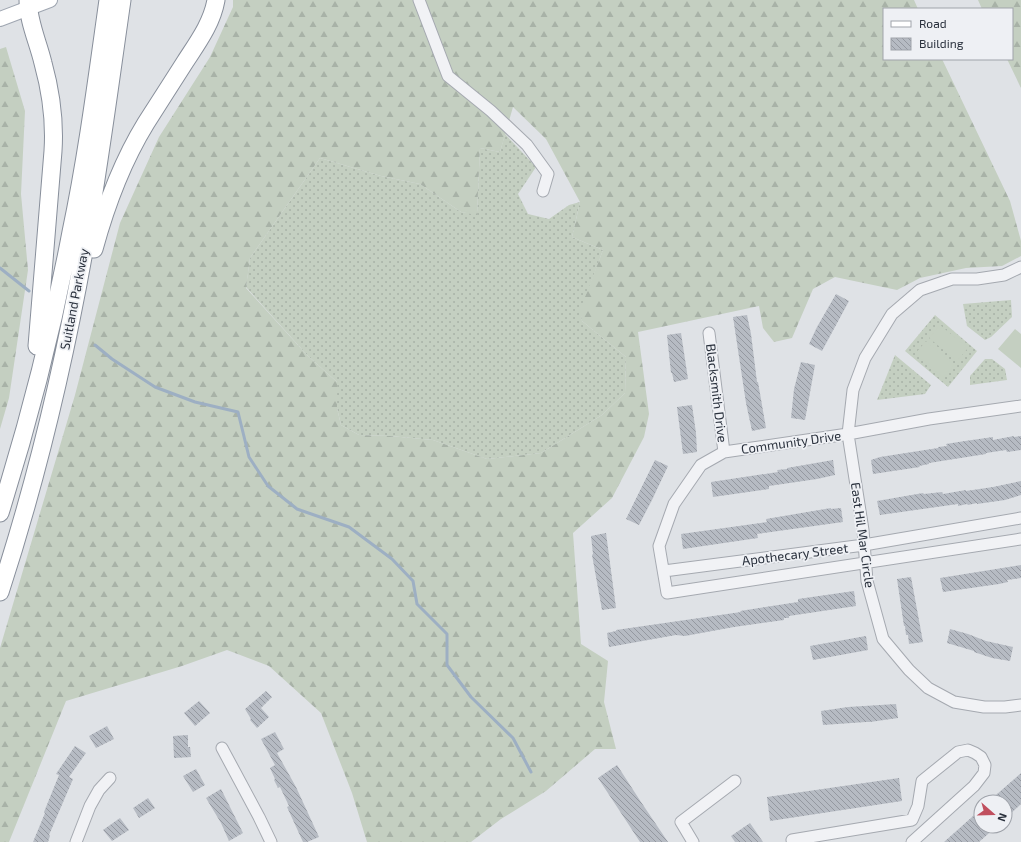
<svg xmlns="http://www.w3.org/2000/svg" width="1021" height="842" font-family="'Exo 2',sans-serif">
<style>
.grass{fill:url(#grass-dots)}
.forest{fill:url(#forest-firs);fill-rule:evenodd}
.pitch{fill:#c4cfc1}
.lines{fill:none;stroke-linecap:round;stroke-linejoin:round}
.stream{stroke:#9dafc3;stroke-width:3}
.building{fill:url(#building-back-hatch)}
.minor-casing{stroke:#a5a9b0;stroke-width:13}
.major-casing{stroke:#9fa6b1;stroke-width:16}
.highway-casing{stroke:#888f9b;stroke-width:19}
.minor{stroke:#f1f2f5;stroke-width:11}
.major{stroke:#fff;stroke-width:14}
.highway{stroke:#fff;stroke-width:17}
.labels{text-anchor:middle;dominant-baseline:central;stroke-width:3.5;stroke-linejoin:round;paint-order:stroke}
.street-label{font-size:13px;fill:#29303c;stroke:#eef0f4}
</style>
<defs>
<pattern id="grass-dots" width="8" height="8" patternUnits="userSpaceOnUse"><rect width="8" height="8" fill="#c4cfc1"/><path d="M2 2h.1M6 6h.1" fill="none" stroke="#a8b2a7" stroke-width="1.8" stroke-linecap="round"/></pattern>
<pattern id="forest-firs" width="22" height="20" patternUnits="userSpaceOnUse"><rect width="22" height="20" fill="#c4cfc1"/><path d="M5 1l3.5 6h-7zM16 11l3.5 6h-7z" fill="#a8b2a7"/></pattern>
<pattern id="building-back-hatch" width="6" height="6" patternUnits="userSpaceOnUse"><rect width="6" height="6" fill="#b6bbc3"/><path d="M-1 5l2 2M0 0l6 6M5-1l2 2" fill="none" stroke="#9498a0"/></pattern>
</defs>
<rect width="100%" height="100%" fill="#dfe2e6"/>
<path class="grass" d="M505,134L536,167L518,194L528,214L549,219L569,205L580,202L572,237L603,250L581,310L582,321L626,357L625,393L602,415L541,453L487,459L433,440L390,436L359,435L341,425L337,408V382L307,355L246,287L250,258L320,158L381,176L420,184L461,212L477,214L480,148L500,152Z
M1011,300L1012,317L991,337L985,340L967,326L963,304Z
M935,315L977,351L948,387L905,351Z
M895,355L931,385L925,394L877,400Z
M985,359H992L1005,369L1007,380L970,385V376Z"/>
<path class="forest" d="M233,0H914L918,9H884V59H942L1010,201L1021,241V256L1002,266L966,268L920,278L897,290L835,277L813,289L792,338L774,342L763,328L759,306L638,332L649,414L644,437L612,498L573,533L581,644L608,661L604,702L616,749H595L546,791L501,819L471,842H367L352,793L321,713L269,666L227,650L182,666L66,701L9,842H0V648L75,395L120,223L159,137L210,57L233,7ZM513,107L546,139L580,202L572,237L603,250L580,310L582,321L626,357L625,393L602,415L541,453L487,459L433,440L390,436L359,435L341,425L337,408V382L307,355L246,288L250,258L320,158L381,176L420,184L461,212L477,215L480,148L500,152Z
M978,0H1021V88L1007,59H1012V9H982Z
M6,47L25,111L21,194L28,270L9,398L0,429V49Z"/>
<path class="pitch" d="M940,325L968,348L957,361L929,338Z
M1015,329L1021,334V368L998,349Z
M926,341L954,365L943,377L915,354Z"/>
<g class="lines">
<path class="stream" d="M0,268L29,291
M95,345L112,359L155,387L195,402L238,412L249,457L268,486L297,509L349,527L392,559L413,581L417,604L447,634V665L471,697L513,738L531,772"/>
</g>
<path class="building" d="M836,294L849,301L822,351L809,344L817,327Z
M747,315L751,334L757,382H758L766,428L752,431L746,403L733,317Z
M681,333L688,379L674,382L672,373H671L667,335Z
M801,362L815,365L805,420L791,418L794,389Z
M692,405L696,433L697,452L683,454L677,407Z
M1014,436V437L1021,436V450L1007,452L1006,450L986,453V454L929,463V464L919,466L920,467L873,474L871,460L880,457L938,448V447L947,446L946,444L965,441L993,437V440Z
M655,460L668,466L652,500L639,525L626,519Z
M833,460L835,475L817,479L769,486V489L713,497L711,482L778,472L777,470L787,469V468Z
M1021,481V495L1005,500L977,504V503L968,505L967,504L958,506V504L880,515L877,501L923,493L924,494L942,492L943,494L966,490V491L993,487Z
M831,508V509L841,508L843,522L757,534L758,538L683,549L681,534L767,522L766,519Z
M606,533L616,608L602,610L592,555L593,554L591,536Z
M1021,565V578L1007,580L1008,582L999,584L943,592L940,578Z
M911,577L923,642L909,644L908,635H906L905,626H904L897,579Z
M854,591L856,606L789,616V618H784V620L734,627L685,636L676,635L609,647L607,633L616,631V630L741,612L740,611L798,602V599Z
M950,629L968,634L986,641L1013,647L1010,661L992,658L974,652V651L947,643Z
M866,636L868,650L813,660L810,646Z
M266,691L272,697L261,708L269,717L257,728L250,720L251,719L245,709Z
M199,701L210,713L195,726L184,713Z
M896,704L898,718L870,722H866L823,725L821,711L848,707Z
M107,726L114,739L96,748L89,736Z
M275,732L284,749L277,753L296,787L319,837L307,842H303L287,807L289,806L280,787L278,788L274,780L275,779L270,768L275,765L261,739Z
M188,735V747H190L191,757L174,758L173,736Z
M75,746L86,753L69,777L73,779L49,835L50,836L48,842H33L45,813L44,812L59,775L56,774Z
M617,765L641,802L668,842H640L623,816L598,778Z
M196,769L205,785L193,792L183,776Z
M1021,773V804L1005,819V802H988Z
M899,778L902,801L770,821L767,797Z
M221,789L243,833L229,841L221,823L206,798Z
M148,798L155,808L139,818L133,808Z
M981,809V826H997L979,842H944Z
M120,818L129,830L112,841L103,830Z
M750,823L763,842H735L731,836Z"/>
<g class="lines">
<g class="minor-casing">
<path id="minor" d="M419,0L448,76L491,111L527,145L548,174L543,191
M1021,267L1004,275L977,279H952L920,290L892,314L865,358L853,390L848,434L863,530L867,581L883,639L909,670L928,688L954,702L984,707H1005L1021,705
M709,333L724,452
M1021,406L929,419L848,434L724,452L701,465L674,504L659,546L667,593L1021,539
M664,571L864,545L1021,518
M222,748L259,817L271,842
M76,842L90,806L99,790L110,778
M693,842L681,822L735,781
M793,842L792,840L912,820L918,806L922,781L958,752L968,750L975,753L981,757L985,765L984,773L974,786L912,842"/>
</g>
<g class="major-casing">
<path id="major" d="M0,19L50,0"/>
</g>
<g class="highway-casing">
<path id="highway" d="M28,0C28,21 38,42 43,63C51,92 55,121 53,151L37,346
M94,249C106,205 122,162 146,123C159,103 172,82 185,62C198,42 212,23 216,0
M0,513C29,421 53,327 71,232C87,156 97,78 108,0
M0,592C39,473 67,351 88,229C101,153 111,76 122,0"/>
</g>
<use href="#minor" class="minor"/>
<use href="#major" class="major"/>
<use href="#highway" class="highway"/>
</g>
<g class="labels">
<g class="street-label">
<text transform="translate(74 299) rotate(-79)">Suitland Parkway</text>
<text transform="translate(717 393) rotate(83)">Blacksmith Drive</text>
<text transform="translate(791 442) rotate(-8)">Community Drive</text>
<text transform="translate(863 535) rotate(82)">East Hil Mar Circle</text>
<text transform="translate(795 554) rotate(-7)">Apothecary Street</text>
</g>
</g>
<rect x="883" y="8" width="130" height="52" fill="#eef0f4" stroke="#9fa3aa"/>
<rect x="891" y="21" width="20" height="6" fill="#ffffff" stroke="#9fa3aa"/>
<text x="919" y="28" font-size="12" fill="#29303c">Road</text>
<rect x="891" y="38" width="20" height="12" fill="url(#building-back-hatch)" stroke="#9fa3aa"/>
<text x="919" y="48" font-size="12" fill="#29303c">Building</text>
<g transform="translate(993 814) rotate(110)"><circle r="19" fill="#eef0f4" stroke="#9fa3aa"/>
<path d="M0-3L7 15L0 10L-7 15Z" fill="#c04f5e"/>
<text y="-6" font-size="11" font-weight="bold" text-anchor="middle" fill="#29303c">N</text>
</g>
</svg>
